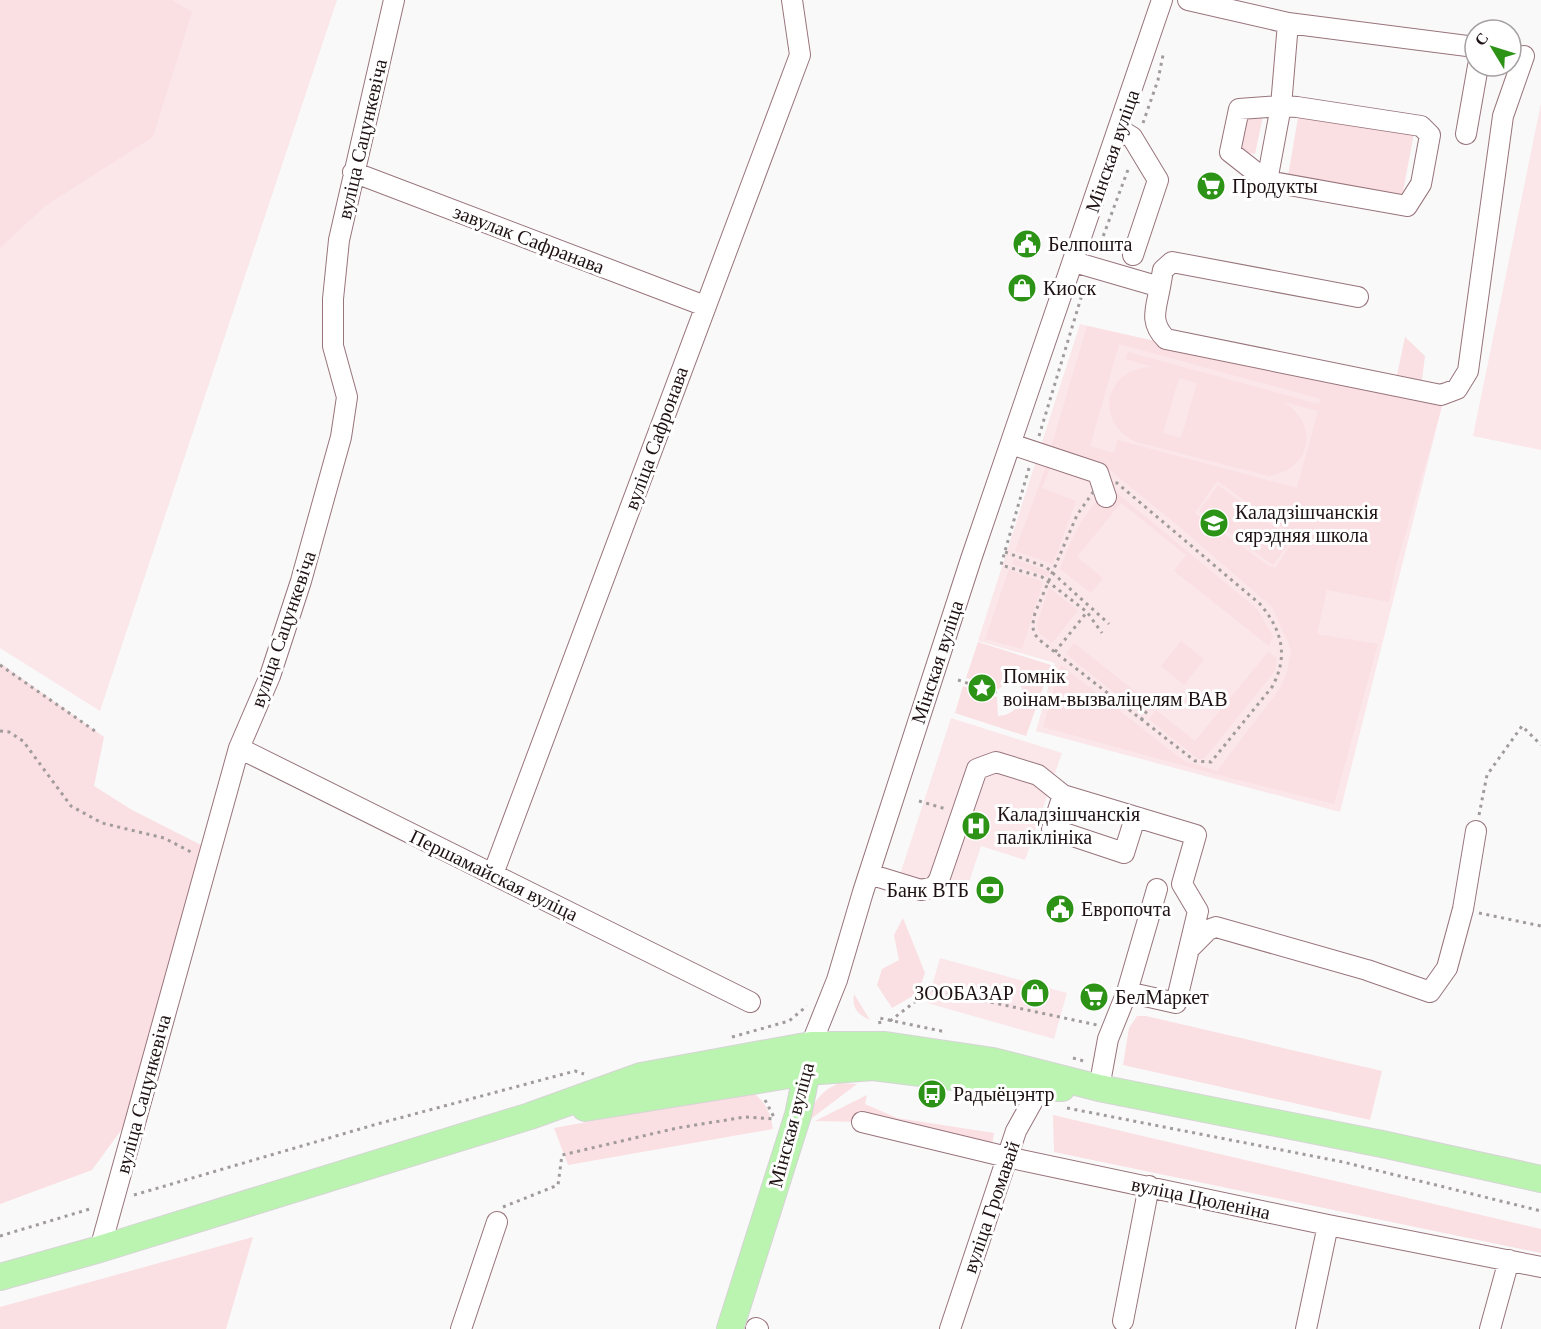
<svg xmlns="http://www.w3.org/2000/svg" width="1541" height="1329" font-family="Georgia,serif">
<style>
.built{fill:#fbe7ea}
.green{fill:#fadfe3;fill-rule:evenodd}
.lines{fill:none;stroke-linecap:round;stroke-linejoin:round}
.minor-casing{stroke:#98747b;stroke-width:22}
.major-casing{stroke:#d7d4d5;stroke-width:28}
.path{stroke:#a19b9c;stroke-width:3;stroke-dasharray:3 4.5;stroke-linecap:butt}
.minor{stroke:#fff;stroke-width:20}
.major{stroke:#bbf4b1;stroke-width:26}
.labels{text-anchor:middle;dominant-baseline:central;stroke-width:6;stroke-linejoin:round;paint-order:stroke}
.street-label{font-size:20px;fill:#1f1214;stroke:#fff}
.poi-label{font-size:20px;fill:#1f1214;stroke:#fff;text-anchor:start}
</style>
<rect width="100%" height="100%" fill="#f9f9f9"/>
<path class="built" d="M0,0H337L100,711L0,648Z
M1541,103V450L1473,436Z
M1080,324L1442,406L1340,812L1036,731L1055,663L978,641Z
M951,718L1062,753L1025,860L981,846L967,888L946,882L895,890Z
M940,958L1067,993L1054,1039L927,1003Z"/>
<path class="green" d="M0,0H172L192,12L153,137L45,206L0,248Z
M1299,112L1414,133L1402,197L1288,176Z
M1247,113L1263,116L1255,154L1239,151Z
M1087,326L1442,406L1395,570L1389,602L1327,590L1317,634L1378,644L1334,804L1214,774L1043,727L1061,665L1184,761L1217,771L1280,688L1287,672L1291,649L1272,607L1181,528L1107,468L1050,451ZM1119,344L1321,399L1319,404L1128,352L1126,359L1153,367C1106,367 1092,421 1136,442L1269,476C1311,469 1320,425 1284,402L1318,411L1297,488L1118,440L1114,453L1090,446ZM1179,378L1197,383L1181,438L1163,433ZM1217,481L1296,537L1275,568L1269,566L1195,513Z
M1405,337L1425,356L1422,380L1397,375Z
M1048,461L1086,474L1084,480L1050,468L1042,488L1076,501L1053,564L1015,551Z
M1218,485L1292,539L1273,565L1199,511Z
M1110,490L1117,493L1257,609L1273,636L1269,646L1174,571L1186,555L1121,503L1077,557L1103,578L1091,593L1060,569C1070,541 1085,507 1110,490Z
M1014,559L1050,572L1048,577L1012,564Z
M1009,569L1043,582L1022,649L985,639Z
M1049,588L1078,610L1052,643L1039,633L1037,624Z
M1181,641L1204,659L1184,685L1161,666Z
M978,642L1051,665L1026,736L955,713L963,686L997,697L998,716C1015,715 1021,704 1022,688L1014,675L999,689L966,678Z
M1074,643L1150,703L1141,714L1066,654Z
M1268,652L1277,658L1275,671L1204,759H1198L1149,719L1156,710L1195,741Z
M0,663L104,737L94,786L132,810L209,849L122,1129L92,1170L0,1204Z
M903,918L925,973L918,993L892,1008L877,985L882,969L899,960L894,935Z
M854,994L870,1020C857,1014 852,1008 854,994Z
M1137,1016H1146L1382,1071L1370,1120L1123,1065L1129,1028Z
M839,1083L857,1084L812,1118L810,1115C815,1098 824,1090 839,1083Z
M752,1092C766,1102 770,1112 773,1129L568,1165L554,1128Z
M867,1095L865,1104L897,1118L994,1133L991,1152L862,1122L815,1121Z
M1053,1115L1541,1229V1253L1054,1152Z
M253,1237L226,1329H0V1307Z"/>
<g class="lines">
<g class="minor-casing">
<path id="minor" d="M1188,0L1288,23L1475,47
M1119,129L1132,137L1158,180L1133,255
M1466,134L1478,66
M353,172L705,306
M1267,181L1281,106L1297,107L1421,126L1430,135L1421,184L1407,206L1267,181L1230,152L1239,109L1281,106L1288,23
M1074,262L1160,287L1163,270L1172,262L1358,297
M1160,287C1156,309 1149,322 1166,339L1441,395L1457,389L1468,371L1503,116L1524,56
M1011,444L1098,473L1106,497
M239,748L750,1002
M1063,795L1196,835L1182,884L1198,911L1176,1003L1127,992L1108,1039L1099,1088
M493,874L800,55L792,0
M869,874L921,890L934,887L939,880L977,769L996,762L1038,775L1063,795L1052,829L1124,853L1135,818
M1190,948L1208,930L1216,927L1367,970L1430,992L1447,968L1463,909L1476,831
M1127,992L1157,889
M811,1045L837,980L863,892L971,559L1162,0
M862,1122L1007,1157L1328,1225L1541,1267
M100,1249L239,748L270,676L301,581L341,437L347,397L333,346V299L339,240L394,0
M1123,1321L1149,1186
M756,1328L758,1329
M461,1329L497,1222
M950,1329L1016,1131L1040,1088
M1306,1329L1328,1225
M1490,1329L1509,1260"/>
</g>
<g class="major-casing">
<path id="major" d="M585,1108L807,1072L873,1067L1040,1088H1062
M0,1277L100,1249L530,1116L641,1076L811,1045H885L993,1061L1099,1088L1382,1144L1541,1179
M730,1329L798,1115L810,1056"/>
</g>
<path class="path" d="M1143,123L1158,80L1163,55
M1098,250L1129,167
M1039,436L1084,288
M1029,468L1001,565L1042,577L1087,612L1102,633
M1108,482L1117,483L1260,604C1282,630 1289,656 1272,687L1211,762L1195,761L1042,642C1031,633 1032,626 1035,613L1077,515L1096,488Z
M1005,552L1046,567L1109,624
M1055,652L1087,612
M0,665L95,731
M958,680L997,693
M1141,720L1155,698
M0,731L9,732L23,741L71,806L102,823L164,838L193,853
M919,801L946,809
M1479,815L1487,775L1522,726L1541,745
M977,820L988,823
M1479,913L1541,926
M890,1021L929,991L934,990L1097,1025
M880,1024L879,1018L946,1032
M732,1037L789,1021L807,1006
M1073,1058L1087,1062
M765,1100L775,1119
M1067,1108L1343,1162L1541,1211
M134,1195L377,1124L575,1071L584,1074
M503,1207L558,1185L562,1155L677,1128L745,1117L775,1119
M0,1236L93,1208"/>
<use href="#minor" class="minor"/>
<use href="#major" class="major"/>
</g>
<defs>
<g id="supermarket-disc" transform="scale(1.5)"><circle r="9.5" fill="#2c9317" stroke="#fff"/><path d="M-6-5.5h2.5l.6 2H6L4.5 2H-2.5L-4.4-4H-6ZM-1.5 3.2a1.3 1.3 0 1 0 .1 0ZM3 3.2a1.3 1.3 0 1 0 .1 0Z" fill="#fff"/></g>
<g id="civic-disc" transform="scale(1.5)"><circle r="9.5" fill="#2c9317" stroke="#fff"/><path d="M-.6-6.5H3V-4.5H.6V-3L4-1V1h2V6H-6V1h2V-1L-.6-3ZM-1.2 2.5V6h2.4V2.5Z" fill="#fff"/></g>
<g id="shop-disc" transform="scale(1.5)"><circle r="9.5" fill="#2c9317" stroke="#fff"/><path d="M-5-2.5h2.3a2.7 3.5 0 0 1 5.4 0H5L5.5 6h-11ZM-1.5-2.5h3a1.5 2.3 0 0 0-3 0Z" fill="#fff"/></g>
<g id="school-disc" transform="scale(1.5)"><circle r="9.5" fill="#2c9317" stroke="#fff"/><path d="M0-5L7-2L0 1L-7-2ZM-4 1L0 2.5L4 1V4Q0 6-4 4Z" fill="#fff"/></g>
<g id="sight-disc" transform="scale(1.5)"><circle r="9.5" fill="#2c9317" stroke="#fff"/><path d="M0-6L1.8-2.2L6-1.7L2.9 1.2L3.7 5.4L0 3.3L-3.7 5.4L-2.9 1.2L-6-1.7L-1.8-2.2Z" fill="#fff"/></g>
<g id="hospital-disc" transform="scale(1.5)"><circle r="9.5" fill="#2c9317" stroke="#fff"/><path d="M-5-5h3v3.5h4V-5h3V5h-3V1.5h-4V5h-3Z" fill="#fff"/></g>
<g id="bank-disc" transform="scale(1.5)"><circle r="9.5" fill="#2c9317" stroke="#fff"/><path d="M-6-4H6V4H-6ZM0-2.3a2.3 2.3 0 1 0 0 4.6a2.3 2.3 0 1 0 0-4.6Z" fill="#fff"/></g>
<g id="bus-disc" transform="scale(1.5)"><circle r="9.5" fill="#2c9317" stroke="#fff"/><path d="M-5-6H5V4H4V6H2V4H-2V6H-4V4H-5ZM-3.5-4V0h7V-4ZM-3.5 1.2v1.5H-2V1.2ZM2 1.2v1.5H3.5V1.2Z" fill="#fff"/></g>
</defs>
<g fill-rule="evenodd">
<use href="#supermarket-disc" x="1211" y="186"/>
<use href="#civic-disc" x="1027" y="244"/>
<use href="#shop-disc" x="1022" y="288"/>
<use href="#school-disc" x="1214" y="523"/>
<use href="#sight-disc" x="982" y="688"/>
<use href="#hospital-disc" x="976" y="826"/>
<use href="#bank-disc" x="990" y="890"/>
<use href="#civic-disc" x="1060" y="909"/>
<use href="#shop-disc" x="1035" y="993"/>
<use href="#supermarket-disc" x="1094" y="997"/>
<use href="#bus-disc" x="932" y="1094"/>
</g>
<g class="labels">
<g class="street-label">
<text transform="translate(362 139) rotate(-77)">вуліца Сацункевіча</text>
<text transform="translate(1112 151) rotate(-71)">Мінская вуліца</text>
<text transform="translate(529 239) rotate(21)">завулак Сафранава</text>
<text transform="translate(656 438) rotate(-70)">вуліца Сафронава</text>
<text transform="translate(283 629) rotate(-71)">вуліца Сацункевіча</text>
<text transform="translate(937 662) rotate(-72)">Мінская вуліца</text>
<text transform="translate(494 875) rotate(26)">Першамайская вуліца</text>
<text transform="translate(143 1094) rotate(-75)">вуліца Сацункевіча</text>
<text transform="translate(791 1125) rotate(-75)">Мінская вуліца</text>
<text transform="translate(1201 1198) rotate(12)">вуліца Цюленіна</text>
<text transform="translate(991 1207) rotate(-71)">вуліца Громавай</text>
</g>
<g class="poi-label">
<text x="1232" y="186">Продукты</text>
<text x="1048" y="244">Белпошта</text>
<text x="1043" y="288">Киоск</text>
<text x="1235" y="512">Каладзішчанскія<tspan x="1235" dy="23">сярэдняя школа</tspan></text>
<text x="1003" y="676">Помнік<tspan x="1003" dy="23">воінам-вызваліцелям ВАВ</tspan></text>
<text x="997" y="814">Каладзішчанскія<tspan x="997" dy="23">паліклініка</tspan></text>
<text x="969" y="890" text-anchor="end">Банк ВТБ</text>
<text x="1081" y="909">Европочта</text>
<text x="1014" y="993" text-anchor="end">ЗООБАЗАР</text>
<text x="1115" y="997">БелМаркет</text>
<text x="953" y="1094">Радыёцэнтр</text>
</g>
</g>
<g transform="translate(1493 48) rotate(308)"><circle r="28" fill="#ffffff" stroke="#a5a0a1" stroke-width="1.5"/>
<path d="M0-4.5L10 22L0 15L-10 22Z" fill="#2c9317"/>
<text y="-9" font-size="16" font-weight="bold" text-anchor="middle" fill="#1f1214">С</text>
</g>
</svg>
